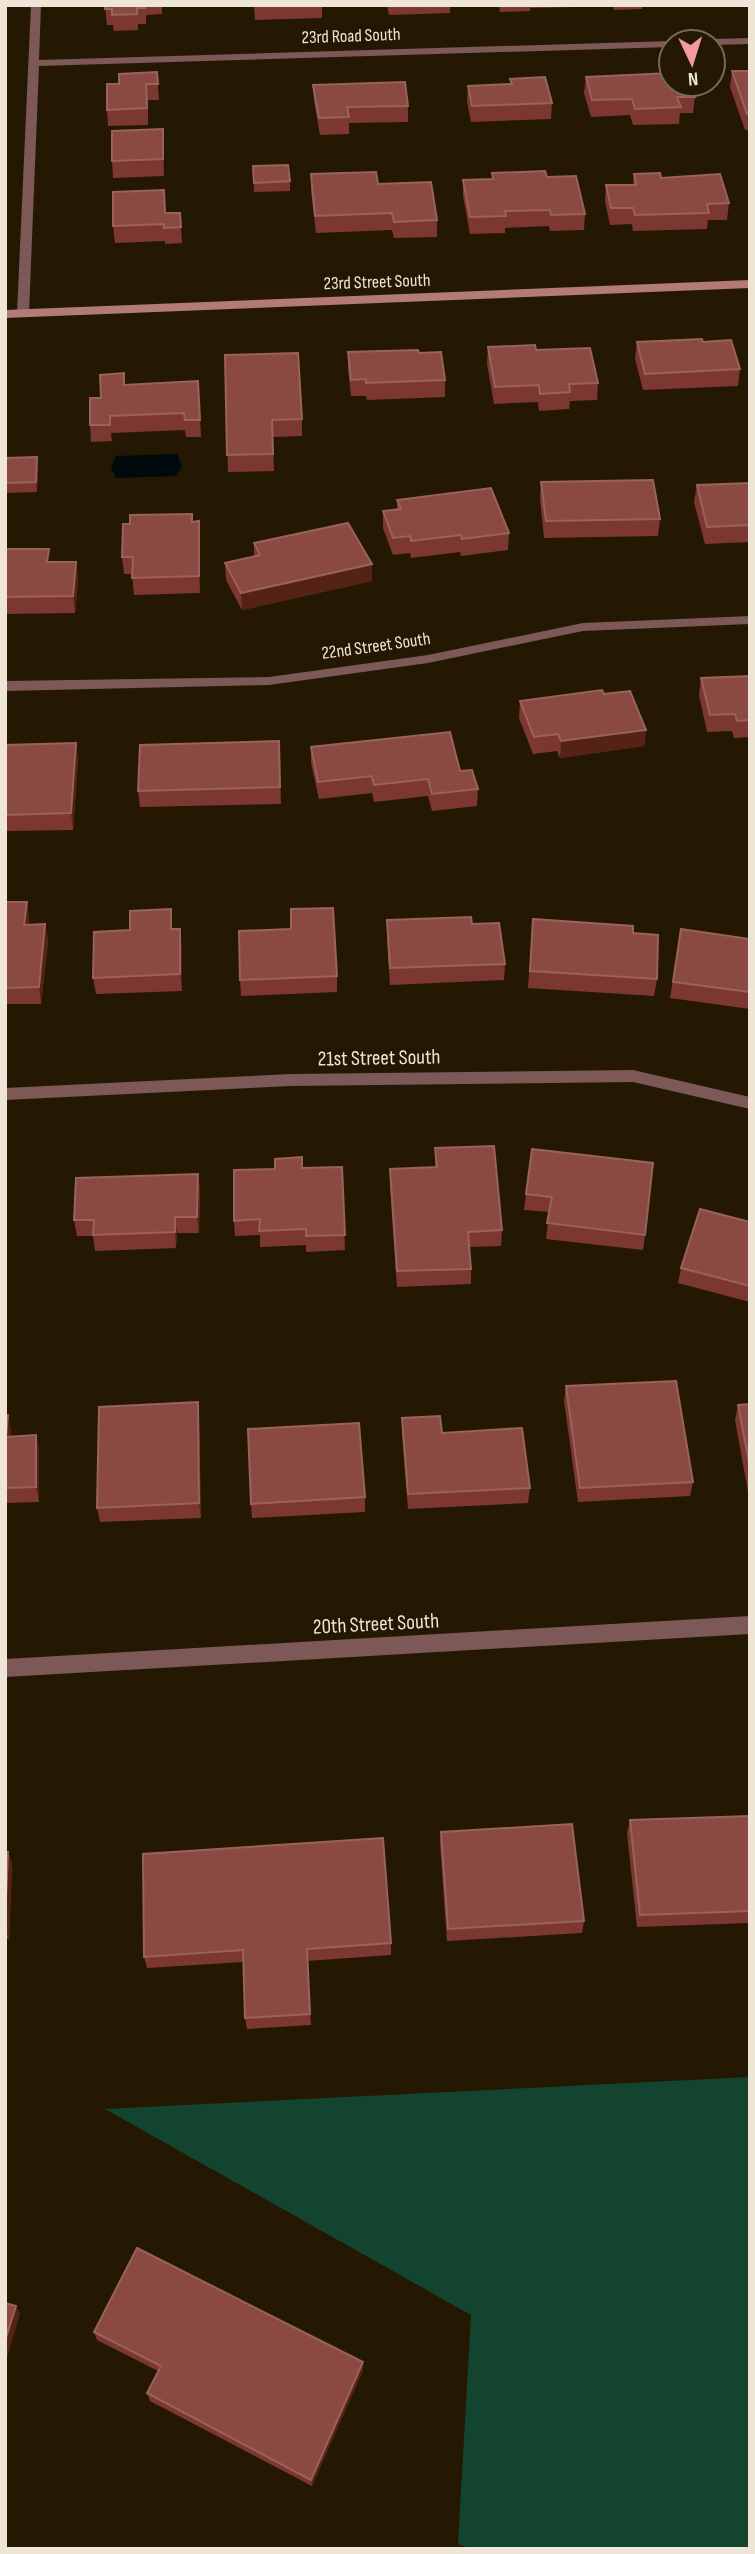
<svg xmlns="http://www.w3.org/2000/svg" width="755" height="2554" font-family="'Sofia Sans Condensed',sans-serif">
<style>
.green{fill:#13442f}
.water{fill:#00090b}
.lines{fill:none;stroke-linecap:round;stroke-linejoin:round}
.street{fill:#7c5856;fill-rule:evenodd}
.secondary{fill:#b37a78;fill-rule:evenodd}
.wall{fill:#7d3731}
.shaded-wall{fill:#552316}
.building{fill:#8a4a42;stroke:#99625a;stroke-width:2}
.labels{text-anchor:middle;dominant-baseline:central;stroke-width:5;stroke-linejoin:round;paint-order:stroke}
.far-street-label{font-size:18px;fill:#eee5d7;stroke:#251802}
.street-label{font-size:21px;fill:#eee5d7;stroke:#251802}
</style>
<rect width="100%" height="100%" fill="#251802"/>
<path class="green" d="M750,2077V2549H471L458,2544L471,2315L105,2109Z"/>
<path class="water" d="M177,454L182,466L176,476L116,478L111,467L116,456Z"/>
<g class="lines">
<path class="street" d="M31,5H41L39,60L671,41L675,42H671V47L39,66L29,313L23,317L17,313Z
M750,38V44L713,45V42H708L713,39Z
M750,616V624L583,631L428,663L269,685L5,691V681L269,677L428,655L583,623Z
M633,1070L750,1097V1109L633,1082L291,1086L5,1100V1088L291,1074Z
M750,1616V1634L5,1677V1659Z"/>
<path class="secondary" d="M750,280V288L5,318V310Z"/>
</g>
<path class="wall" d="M105,5H162V14L146,15V24H138V30L114,31L113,25H107Z
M254,5H322V18L255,20Z
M387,5H450V13L389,15Z
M499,5H576V7L530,8V11L500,12Z
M613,5H642V9L614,10Z
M732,71H750V130H745L730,87Z
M157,72L159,100H148V125L108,126L107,110L119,84Z
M586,77L671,84L695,97L693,113H680L679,124L633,125L630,115L591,117L584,93Z
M510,79L552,103L551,119L471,122L467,102L468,86L510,85Z
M313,85L408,106V122L349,123V134L320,135L314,101Z
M163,129L164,176L113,178L112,161Z
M253,166L290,181V191L254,192Z
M492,173L547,177L585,214L584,230L550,231L549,226L505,228V233L470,234L463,196V180L492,179Z
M311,174L378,184L437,220V237L394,238L392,230L316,233L311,190Z
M634,174L661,178L729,203L727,220H708L707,229L633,231L632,224L610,225L605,201L606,185H633Z
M165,213H180L182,243L165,244V241L115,243L113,226Z
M637,342H703L740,369L738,386L643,390L635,359Z
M488,347L536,350L598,383L597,400L570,401L569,409L539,411L538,402L494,404L487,364Z
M348,352L419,353L445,380V397L367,400L366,396H351L348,369Z
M225,355L302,419V436L273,437L274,471L228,472Z
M198,381L201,437H186L185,430L111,433L112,441L91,442L90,425L101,398L125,385Z
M5,458L38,466L37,492L5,493Z
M541,482L660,519L658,536L544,538L540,499Z
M750,483V542L705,544L694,502L697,485Z
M397,500L509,533L508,550L461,556L460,552L411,558L410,553L393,555L383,528V511L397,509Z
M192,522L200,538V593L134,595L132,574H124L122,557Z
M254,543L372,581L242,610L226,580L225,563L254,556Z
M5,549L50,562H76L78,579L75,613L5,614Z
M750,676V737L734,738L732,731L707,732L699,695L701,678Z
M604,694L646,730L644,746L560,758L557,751L533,754L519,718L520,701Z
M279,741L281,804L140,807L138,791Z
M76,743L78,760L73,830L5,831V745Z
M311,747L460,771L478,789L477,806L432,811L428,796L374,802L372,793L319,799L311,763Z
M5,902L29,918V925L45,924L48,941L41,1004H5Z
M533,919L633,933L657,979L654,996L528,988Z
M387,920L472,924L505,964L504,980L390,985L387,937Z
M173,929L182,945V991L96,994L93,978Z
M291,929L337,976V992L241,996L240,980Z
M681,929L750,939V1009L670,998Z
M435,1148L502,1230L501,1246L469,1247L471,1269V1284L397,1287L390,1185V1169L435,1167Z
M532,1149L645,1235L643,1250L546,1239L549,1212L524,1210Z
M342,1167L345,1250L306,1252V1245L260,1247V1235L235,1236L234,1221L303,1168Z
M198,1174L200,1190L199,1233H177L176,1248L95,1251L93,1236H77L74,1220Z
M750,1222V1302L678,1283L681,1268Z
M566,1386L693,1482L690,1496L578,1502L564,1401Z
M750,1404V1497H749L735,1420L738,1405Z
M5,1415L11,1430V1436L36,1435L39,1450V1502L7,1503V1522H5Z
M199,1417L201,1518L100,1522L97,1508Z
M402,1418L442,1433L530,1488L528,1503L408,1509L402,1433Z
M365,1497V1512L252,1518L251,1504Z
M750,1816V1923L637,1927L627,1833L630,1820Z
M441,1832L584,1921L582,1933L447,1941L440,1844Z
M383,1838L391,1943V1955L307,1961L311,2025L247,2029L245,2018L243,1962L147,1968L144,1957Z
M5,1852H8L12,1864L9,1939H5Z
M94,2332L363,2370L312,2486L150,2401L147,2393L158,2371L97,2340Z"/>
<path class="shaded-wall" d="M37,457L38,466L37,492L36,482Z
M199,521L200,538V593L199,576Z
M76,562L78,579L75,613L73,596Z
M372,564V581L242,610L241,593Z
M646,730L644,746L560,758L561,741Z
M76,743L78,760L73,830L71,813Z
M27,902L29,918L27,942L24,925Z
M45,924L48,941L41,1004L39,987Z
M180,929L182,945V991L180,974Z
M198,1174L200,1190L199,1233L197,1217Z
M175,1217L177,1233L176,1248L175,1232Z
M198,1402L199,1417L201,1518L199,1503Z
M8,1415L11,1430L10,1452L6,1437Z
M36,1435L39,1450V1502L36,1487Z
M5,1495L7,1503V1522L5,1516Z
M8,1852L12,1864L9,1939L5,1928Z
M16,2306L20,2314L5,2364V2341Z
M363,2362V2370L312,2486L311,2480Z"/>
<path class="building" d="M105,5H144L145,8H137V14L112,15V9H105Z
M732,71H750V114H747Z
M157,72L158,84H146L147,108L107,110V84H119V74Z
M670,73L671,84H691L695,97H677L681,107L635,109L632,99L592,100L586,77Z
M545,77L552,103L472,106L468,86L512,84L510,79Z
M405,82L408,106L347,107L349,117L319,118L313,85Z
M163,129V159L112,161V131Z
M288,165L290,181L254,183L253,166Z
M545,171L547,177L576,176L585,214L551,215L550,210L505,211L506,216L470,217L463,180L493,179L492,173Z
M376,172L378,184L431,182L437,220L394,222L392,213L315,216L311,174Z
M660,173L661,178L720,174L729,203L707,204L709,213L635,215L633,208H611L606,185H636L634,174Z
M164,190L165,213H180L181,227L164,228V224L113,226V192Z
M702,339L703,342L731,340L740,369L645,374L637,342Z
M535,345L536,350L590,348L598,383L569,384L570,392L540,394L539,385L495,387L488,347Z
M418,350L419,353L441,352L445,380L366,383V379L351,380L348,352Z
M298,353L302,419L272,420L273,454L227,455L225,355Z
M124,373V385L198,381L200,420H185L184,413L110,416V425H90V398H101L100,375Z
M37,457L36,482L5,483V458Z
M653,480L660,519L546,521L541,482Z
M750,483V525L707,527L697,485Z
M491,488L509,533L462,539L461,535L411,541L410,536L393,538L383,511L401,509L397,500Z
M192,514V522L199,521V576L132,578L133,557H122L123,524H130V515Z
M348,523L372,564L241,593L225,563L260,555L254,543Z
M5,549H49L47,562H76L73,596L5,597Z
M750,676V720L737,721L735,714L710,715L701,678Z
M602,690L604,694L630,691L646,730L561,741L558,734L534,737L520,701Z
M450,732L460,771L472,770L478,789L432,794L428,779L374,785L372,776L318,782L311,747Z
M279,741L280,787L138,791L140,745Z
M76,743L71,813L5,815V745Z
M5,902H27L24,925L45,924L39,987L5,988Z
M333,908L337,976L240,980L239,931L291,929V909Z
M171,909V929H180V974L93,978L94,932L130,930V911Z
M471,917L472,924L499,923L505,964L390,968L387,920Z
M533,919L633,926V933L658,935L657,979L530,971Z
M681,929L750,939V992L673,982Z
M494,1146L502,1230L468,1232L471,1269L397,1271L390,1169L437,1167L435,1148Z
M532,1149L653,1163L645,1235L547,1223L552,1197L526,1194Z
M302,1157V1168L342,1167L345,1235L306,1236V1229L259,1231L260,1219L234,1221V1170L275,1169V1159Z
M198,1174L197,1217H175V1232L93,1235L94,1220H74L76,1178Z
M700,1209L750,1222V1286L681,1268Z
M676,1381L693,1482L580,1488L566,1386Z
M198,1402L199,1503L97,1508L99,1407Z
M750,1404V1467L738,1405Z
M5,1415H8L6,1437L36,1435V1487L5,1488Z
M440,1416L442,1433L522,1428L530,1488L408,1494L402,1418Z
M359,1423L365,1497L251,1504L248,1429Z
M750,1816V1911L640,1915L630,1820Z
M572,1824L584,1921L448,1929L441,1832Z
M383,1838L391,1943L307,1949L310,2014L245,2018L243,1950L144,1957L143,1854Z
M5,1852H8L5,1922Z
M137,2248L363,2362L311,2480L147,2393L161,2366L94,2332Z
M5,2303L16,2306L5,2341Z"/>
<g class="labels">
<g class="far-street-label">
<text transform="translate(351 36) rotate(-2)">23rd Road South</text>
<text transform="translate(377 282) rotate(-2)">23rd Street South</text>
<text transform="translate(376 646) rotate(-8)">22nd Street South</text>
</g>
<g class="street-label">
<text transform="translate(379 1058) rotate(-1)">21st Street South</text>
<text transform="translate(376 1624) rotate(-3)">20th Street South</text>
</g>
</g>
<rect width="755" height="2554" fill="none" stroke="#eee5d7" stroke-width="14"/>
<g transform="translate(692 63) rotate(176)"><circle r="33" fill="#251802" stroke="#756a57" stroke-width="2"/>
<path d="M0-5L12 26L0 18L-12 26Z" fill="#f49aa0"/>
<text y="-10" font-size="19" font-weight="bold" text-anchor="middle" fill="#eee5d7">N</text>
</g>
</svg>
